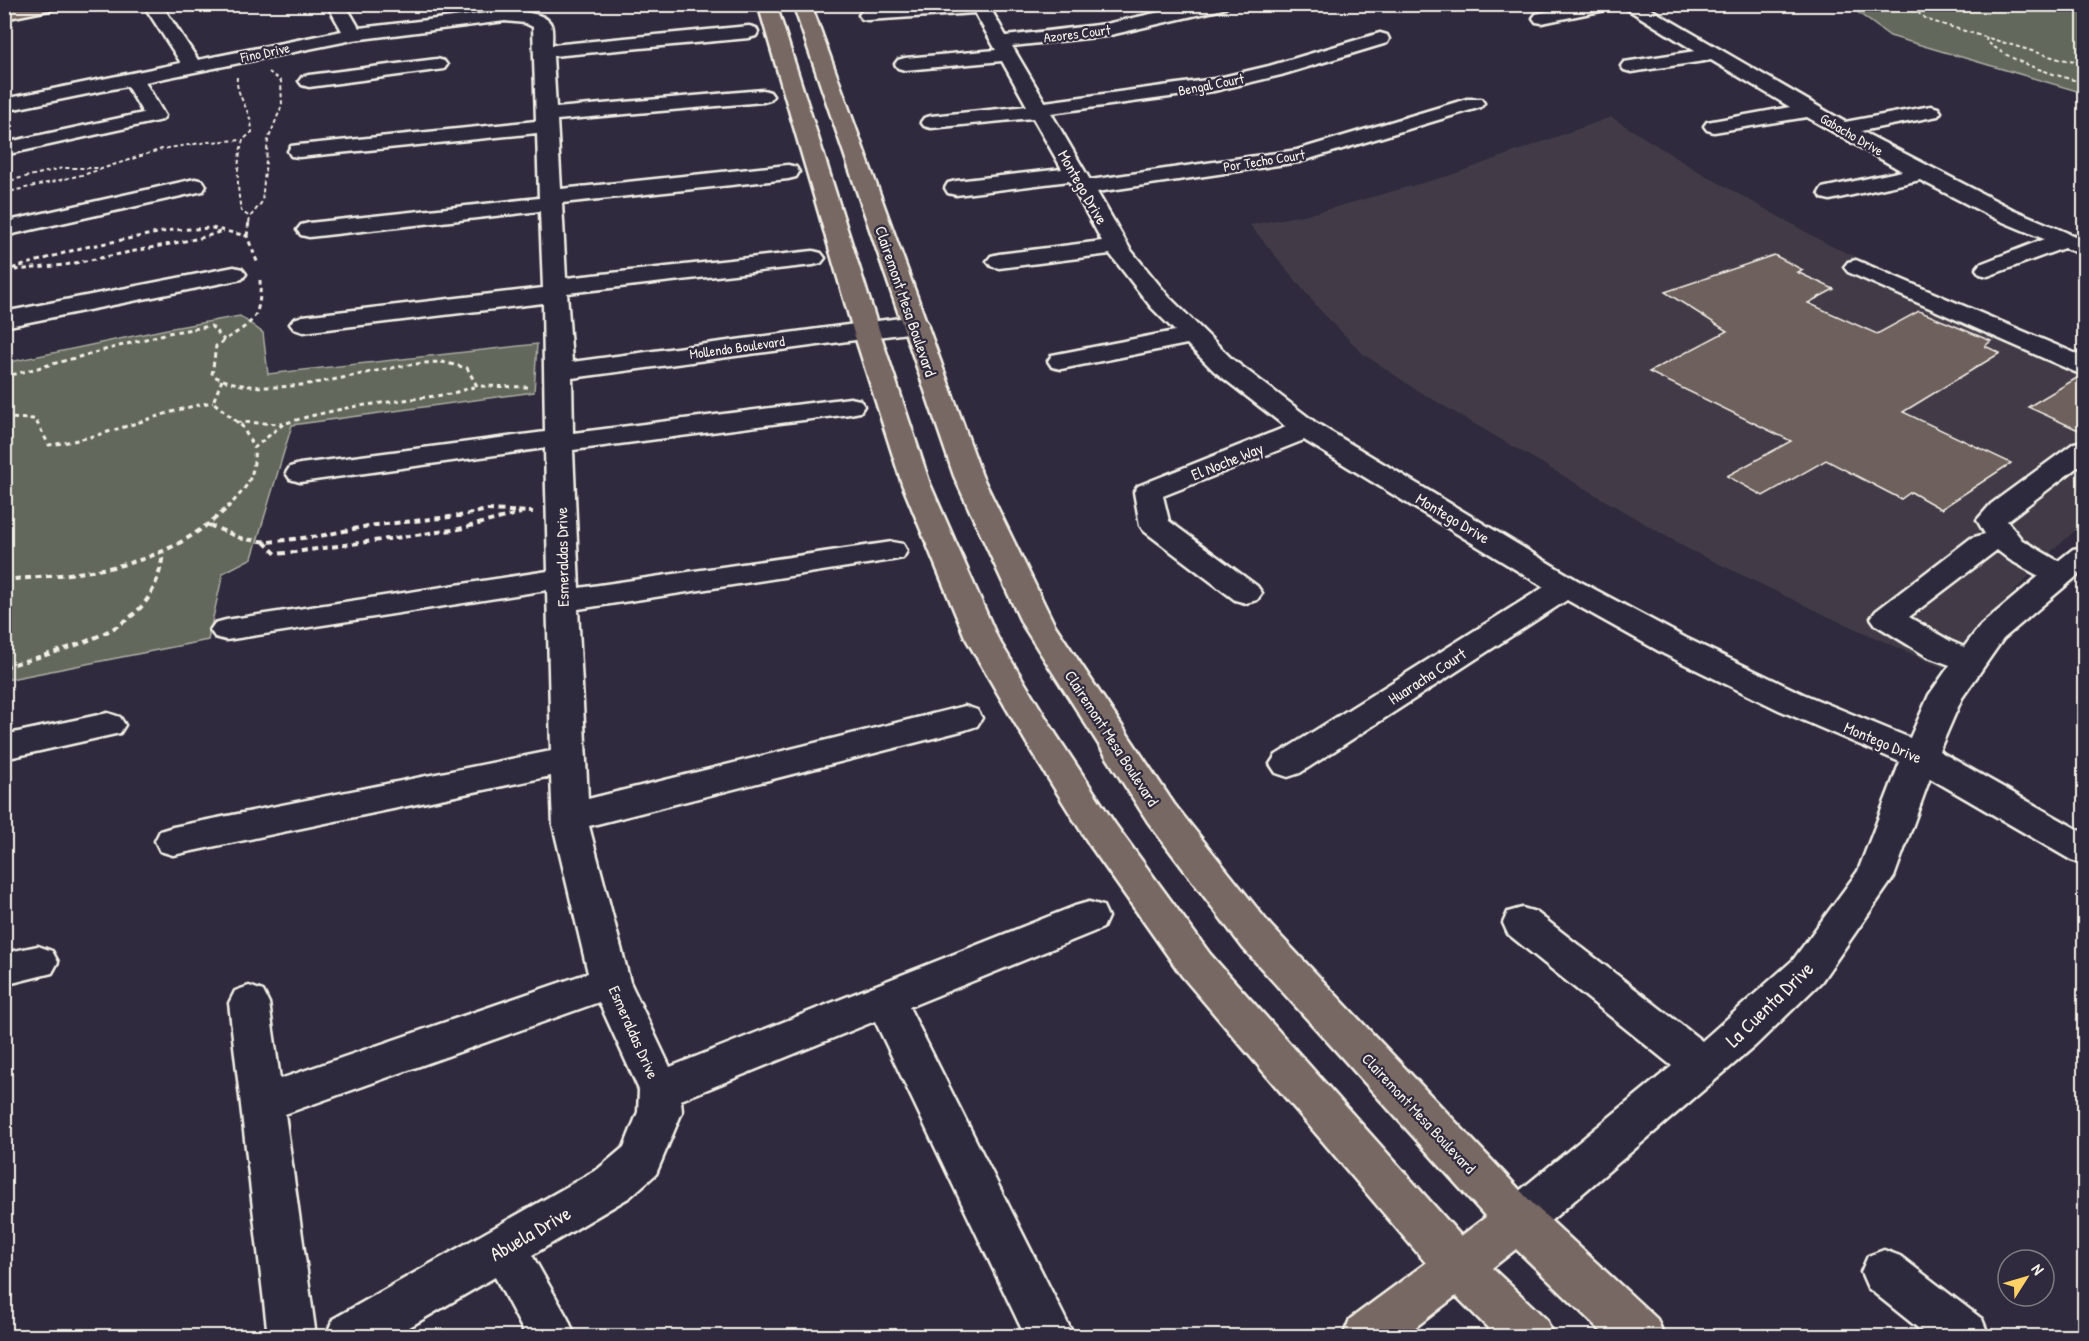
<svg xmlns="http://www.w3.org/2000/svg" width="2089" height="1341" font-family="'Patrick Hand',sans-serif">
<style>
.built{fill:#423a46}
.green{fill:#62685b;stroke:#abaca2;stroke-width:1.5}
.building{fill:#6e605c;stroke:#f4f1e8;stroke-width:1.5}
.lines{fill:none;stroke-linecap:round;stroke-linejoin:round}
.minor-casing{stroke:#f4f1e8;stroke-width:5}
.major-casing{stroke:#f4f1e8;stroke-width:5}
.path-far2{stroke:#f4f1e8;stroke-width:2;stroke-dasharray:4 3;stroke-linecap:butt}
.path-far1{stroke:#f4f1e8;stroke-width:3;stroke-dasharray:4.5 4;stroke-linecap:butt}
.path{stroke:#f4f1e8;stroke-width:4;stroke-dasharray:6 4.5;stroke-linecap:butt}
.minor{fill:#2f2a3d;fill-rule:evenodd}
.major{fill:#776864;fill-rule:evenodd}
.labels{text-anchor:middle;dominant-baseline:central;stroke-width:4.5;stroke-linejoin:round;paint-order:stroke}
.far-street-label{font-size:14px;fill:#f4f1e8;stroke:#2f2a3d}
.street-label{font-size:16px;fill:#f4f1e8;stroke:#2f2a3d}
.near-street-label{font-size:20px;fill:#f4f1e8;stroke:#2f2a3d}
</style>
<rect width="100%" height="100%" fill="#2f2a3d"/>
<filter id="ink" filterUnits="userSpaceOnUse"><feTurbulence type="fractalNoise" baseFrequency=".0167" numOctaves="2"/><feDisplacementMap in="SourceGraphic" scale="12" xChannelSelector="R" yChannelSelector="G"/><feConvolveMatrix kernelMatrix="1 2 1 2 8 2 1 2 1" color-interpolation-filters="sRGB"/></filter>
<g filter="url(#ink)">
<path class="built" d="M1611,117L1696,170L1829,245L2084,355V523L2053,550L1943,668L1827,616L1688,549L1415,389L1362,353L1320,310L1250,225L1318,212L1451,175Z"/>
<path class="green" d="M1848,5H2084V93L1890,36Z
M240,316L263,333L268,374L537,344L534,392L292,425L252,558L223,573L208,640L5,680V363L167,329Z"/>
<path class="building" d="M1774,255L1803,270L1797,272L1834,289L1808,303L1877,334L1919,311L1991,341L1985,346L2000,353L1903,412L2011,463L1941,509L1911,492L1901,499L1826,460L1763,496L1727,476L1791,441L1649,372L1727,331L1665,292Z
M2080,376H2085V433L2028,407Z"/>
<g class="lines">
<g class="minor-casing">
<path id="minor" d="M143,4H161L198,60L342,31L327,4H345L359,28L505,11C516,11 547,12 551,25C553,30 552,39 552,45L749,26L756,28L758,32L756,36L749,38L553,56L556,108L763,90L770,92L773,96L770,100L763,102L557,120L561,189L788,165L796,167L799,172L796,177L788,179L562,203L566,278L813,251L821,253L825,258L821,263L813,265L567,293L572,362L915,316L924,319L928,324L924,329L915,332L572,378L573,433L850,398L860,400L864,406L860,412L850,414L573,450L579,588L892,542L903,544L907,551L903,558L892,560L578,609L588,799L965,706L977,710L982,718L977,726L965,730L589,826L630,982L670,1067L1075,906L1089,902L1103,906L1108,917L1103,928L909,1007L1074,1336H1025L875,1021L681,1100L682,1112L656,1174L630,1197L532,1255L568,1319L575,1336H526L495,1277L394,1336H326L333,1319L598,1169L624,1147L638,1112L639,1090L599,1002L285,1114L316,1336H268L229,1003L235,991L249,986L263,991L269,1003L280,1079L588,973L553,825L551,776L173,855L160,851L155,841L160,831L173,827L551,751L547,590L226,640L215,637L210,630L215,623L226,620L548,571L545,448L300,482L290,479L286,473L290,467L300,464L545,432L543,303L303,332L294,329L290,324L294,319L303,316L543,288L540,211L309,237L301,235L297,230L301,225L309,223L539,198L537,133L299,157L291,156L288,151L291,146L299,145L536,121L533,27L525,23L505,21L353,40L145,82L165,116L162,120L4,155V143L143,113L127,86L4,111V99L181,63Z
M939,4H988L1006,36L1106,24L1196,4H1232L1223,9L1106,36L1012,46L1045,102L1214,79L1269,66L1380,33L1387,35L1389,39L1387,43L1281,75L1214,91L1051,113L1090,180L1297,150L1467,99H1481L1484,103L1481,107L1299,162L1097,192L1130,249L1169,297L1232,359L1316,423L1577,580L1686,638L1803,694L1910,738L1929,695L1950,665L1928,657L1876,625L1871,618L1876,611L1971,538L1985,534L1977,520L1991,504L2074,443L2084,441V462L2007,521L2022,540L2058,561L2073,549L2084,547V570L2003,639L1962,698L1939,751L2084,833V864L2071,860L1930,778L1894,877L1821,982L1755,1046L1534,1235L1518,1241L1502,1235L1495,1220L1502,1205L1672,1066L1508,934L1503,923L1508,912L1522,908L1536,912L1702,1041L1793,960L1858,871L1900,762L1779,710L1664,654L1567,600L1300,773L1288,777L1276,773L1270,764L1276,755L1544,587L1304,440L1163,496L1169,521L1257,586L1262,593L1257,600L1246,603L1235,600L1144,531L1140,525L1134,492L1138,486L1286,427L1214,371L1187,344L1061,369L1052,367L1048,361L1052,355L1175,331L1151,307L1110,254L999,268L991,266L987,261L991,256L999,254L1102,241L1069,181L956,195L948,193L945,188L948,183L956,181L1062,169L1033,118L931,128L924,126L921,122L924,118L931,116L1027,106L1002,61L905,70L898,68L895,64L898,60L905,58L996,50L975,13L868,20L862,19L859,15L862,11L868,10ZM1997,550L2010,560L2039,576L1981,625L1964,647L1950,641L1909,617Z
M1581,4H1618L1615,8L1542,23L1536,22L1533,18L1536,14Z
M1619,4H1642L1845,122L1931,106L1938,108L1941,112L1938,116L1861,131L2012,209L2084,240V255L2064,248L1988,276L1980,274L1976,269L1980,264L2044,239L1996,219L1920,180L1830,200L1822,198L1819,193L1822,188L1902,171L1807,117L1714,132L1707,130L1704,126L1707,122L1790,107L1711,60L1631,72L1624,70L1621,66L1624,62L1695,51Z
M437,59L444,61L447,65L444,69L309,87L302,85L299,81L302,77L309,75Z
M195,179L203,181L206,186L203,191L4,236V222Z
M1856,260L2084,357V374L2075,372L1848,272L1844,267L1848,262Z
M234,267L242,269L246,274L242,279L4,327V312Z
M108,713L120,717L125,725L120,733L4,759V735Z
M38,946L52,951L58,962L52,973L4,985V953Z
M1884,1250L1900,1256L1982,1319L1989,1336H1928L1868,1288L1861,1272L1868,1256Z"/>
</g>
<g class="major-casing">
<path id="major" d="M24,4H62L59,8L4,19V8Z
M758,4H776L879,330L930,484L997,637L1057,736L1115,824L1210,954L1461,1236L1486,1217L1243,948L1148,822L1022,624L954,476L793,4H811L982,476L1054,624L1174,804L1271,926L1534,1205L1657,1319L1664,1336H1606L1516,1249L1492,1268L1546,1319L1553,1336H1496L1456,1296L1404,1336H1343L1350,1319L1426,1263L1182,976L1089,844L1033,754L965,637L902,484L853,330Z"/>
</g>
<path class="path-far2" d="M1906,4L1928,20L2059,59L2084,62
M1987,37L1986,41C2015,64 2049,73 2084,83
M237,77C235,96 252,110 252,132L243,140
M4,182L63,168H98
M4,193L86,174L162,149L208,142L243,140C236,164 237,187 241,211L250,217
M249,223L250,217L262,202L268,140L282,105L281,81L269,72"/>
<path class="path-far1" d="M247,236L249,221
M15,270L65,265L205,237L222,231
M4,271L81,248L173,230L212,228L247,236L258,264
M260,280C262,325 248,323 216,346L212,375C276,408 373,363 442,362L467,368L477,386L530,387
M4,377L168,333L211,326L224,340
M222,380L213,402L242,426L254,448
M4,418L35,419L49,445C106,438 157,412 213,402
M237,422L283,424
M227,508C247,488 256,476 254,448L283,424L310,416L351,407L450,394L477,386"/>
<path class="path" d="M209,525L243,539L268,542L320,536L368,526L459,516L487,510L533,512
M264,542L276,554L295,552L459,529L521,513
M4,580C92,572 161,571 229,506
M4,667C47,654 118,639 146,601C156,587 161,570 163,553"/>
<use href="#minor" class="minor"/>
<use href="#major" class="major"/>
</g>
</g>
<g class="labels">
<g class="far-street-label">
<text transform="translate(1077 33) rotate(-7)">Azores Court</text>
<text transform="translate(265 52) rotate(-12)">Fino Drive</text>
<text transform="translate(1211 84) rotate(-11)">Bengal Court</text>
<text transform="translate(1852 134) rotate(30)">Gabacho Drive</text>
<text transform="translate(1264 160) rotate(-9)">Por Techo Court</text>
<text transform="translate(737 347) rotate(-8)">Mollendo Boulevard</text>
</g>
<g class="street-label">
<text transform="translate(1083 187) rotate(60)">Montego Drive</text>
<text transform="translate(906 301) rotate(71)">Clairemont Mesa Boulevard</text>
<text transform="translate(1227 461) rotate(-22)">El Noche Way</text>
<text transform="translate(1453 518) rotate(31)">Montego Drive</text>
<text transform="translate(562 557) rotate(-91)">Esmeraldas Drive</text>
<text transform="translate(1427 676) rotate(-33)">Huaracha Court</text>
<text transform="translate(1112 738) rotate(57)">Clairemont Mesa Boulevard</text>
<text transform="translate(1883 742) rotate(23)">Montego Drive</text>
<text transform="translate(634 1032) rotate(66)">Esmeraldas Drive</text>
<text transform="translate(1419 1113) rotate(47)">Clairemont Mesa Boulevard</text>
</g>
<g class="near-street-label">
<text transform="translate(1769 1004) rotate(-44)">La Cuenta Drive</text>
<text transform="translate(530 1233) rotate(-30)">Abuela Drive</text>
</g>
</g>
<rect width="2089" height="1341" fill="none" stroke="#2f2a3d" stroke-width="24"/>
<rect x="12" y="12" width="2065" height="1317" fill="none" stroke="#f4f1e8" stroke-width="2" filter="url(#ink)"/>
<g transform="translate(2026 1278) rotate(53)"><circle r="28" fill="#2f2a3d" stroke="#7e7a81" stroke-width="1.5"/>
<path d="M0-4.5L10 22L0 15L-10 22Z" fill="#ffd166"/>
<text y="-9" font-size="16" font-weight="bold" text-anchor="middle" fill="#f4f1e8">N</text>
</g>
</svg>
